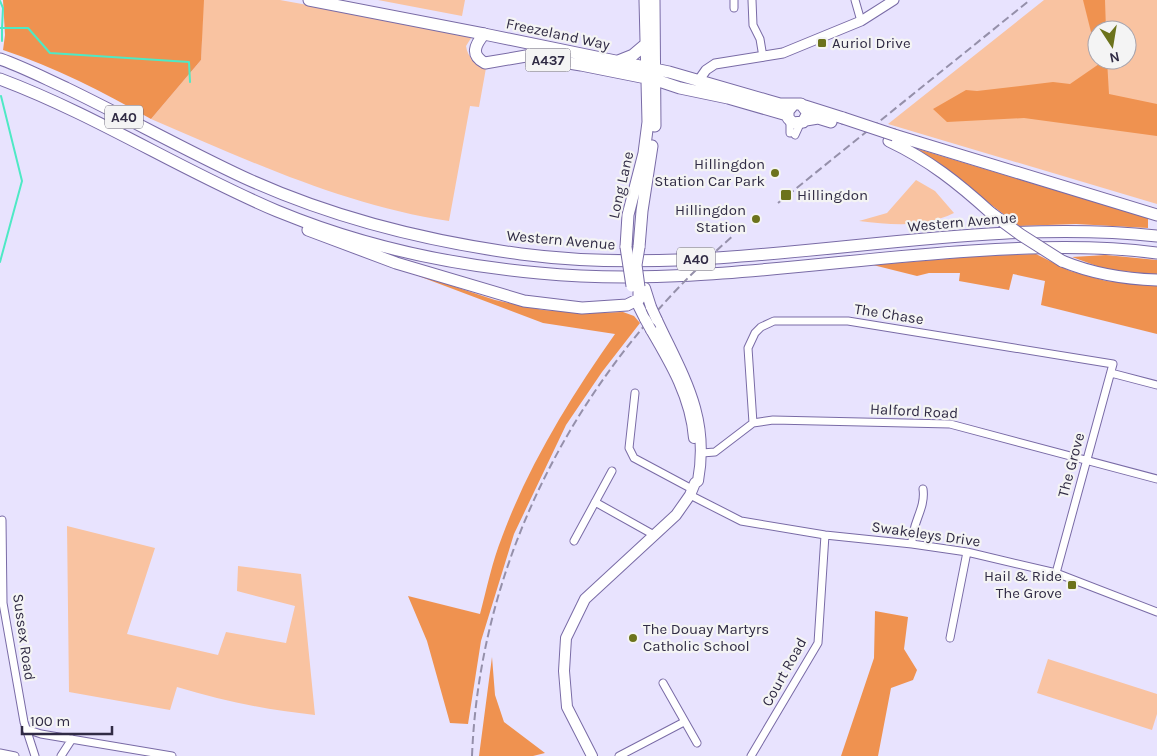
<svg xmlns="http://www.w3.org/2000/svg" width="1157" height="756" font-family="Karla,sans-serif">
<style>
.green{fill:#f9c3a1;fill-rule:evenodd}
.forest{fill:#ef9250}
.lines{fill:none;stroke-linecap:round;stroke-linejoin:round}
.stream{stroke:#4ee9c5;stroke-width:2}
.minor-casing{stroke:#796ba6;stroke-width:9}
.tertiary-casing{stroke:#796ba6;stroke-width:11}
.secondary-casing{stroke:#796ba6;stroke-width:12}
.primary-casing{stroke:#796ba6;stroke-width:13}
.trunk-casing{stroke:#796ba6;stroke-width:13}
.minor{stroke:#fff;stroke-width:7}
.tertiary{stroke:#fff;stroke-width:9}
.secondary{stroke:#fff;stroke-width:10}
.primary{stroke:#fff;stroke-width:11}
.trunk{stroke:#fff;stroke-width:11}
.rail{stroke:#9590aa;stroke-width:2;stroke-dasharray:8 4;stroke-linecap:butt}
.secondary-bridge-casing{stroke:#796ba6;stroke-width:12;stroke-linecap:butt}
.primary-bridge-casing{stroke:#796ba6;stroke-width:13;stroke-linecap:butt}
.trunk-bridge-casing{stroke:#796ba6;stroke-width:13;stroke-linecap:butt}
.secondary-bridge{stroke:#fff;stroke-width:10}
.primary-bridge{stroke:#fff;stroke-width:11}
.trunk-bridge{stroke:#fff;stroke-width:11}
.poi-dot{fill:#6c731c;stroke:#f4f4f4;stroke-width:2}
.labels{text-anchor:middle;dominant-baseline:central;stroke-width:4.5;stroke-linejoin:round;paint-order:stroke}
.shield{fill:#f4f4f4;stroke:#6b6779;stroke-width:1}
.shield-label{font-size:14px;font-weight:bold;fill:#302b44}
.street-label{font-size:15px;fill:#302b44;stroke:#f4f4f4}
.poi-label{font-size:15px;fill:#302b44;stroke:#f4f4f4;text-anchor:start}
</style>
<rect width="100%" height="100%" fill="#e8e3fe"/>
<path class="green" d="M203,0H280L473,35L466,46C468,59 475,61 486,68L479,107L470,106L449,221C345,206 247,160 151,119L201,60Z
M378,0H465L462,16Z
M1044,0H1157V204L888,124ZM1097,30H1127V60H1097Z
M916,180L935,191L954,213C923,228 893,225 859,221L887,213Z
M67,526L155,548L127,634L218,655L226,632L286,643L295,606L237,591L238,566L301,574L315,715C266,710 224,701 177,687L170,710L69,692Z
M1048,659L1157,694V714L1152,730L1037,693Z"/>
<path class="forest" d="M3,0H204L201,60L151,119C103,92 55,67 3,50L5,35Z
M1083,0H1105L1106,30H1097V56Z
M1098,60H1107L1109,94L1157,104V136L1024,118L947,122L933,109L966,90L977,91L1053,82L1070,84L1099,64Z
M918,149L1148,218V228L1076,224L1019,226Z
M1036,254L1070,271L1106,281L1157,285V334L1041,305L1045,281L1013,274L1009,290L959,281L960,273H929L917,276L873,265L980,256Z
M1106,255L1157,260V275L1105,269L1072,257Z
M392,266L495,300L543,310L594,313L623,312L634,316L640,323L602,372L566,425L514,534L481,641L468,724L450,723L427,641L408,596L480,614C487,588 492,562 502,537C529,464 570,398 615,334L543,323Z
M875,611L908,617L904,649L917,670L913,680L891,688L878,756H841L874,658Z
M492,657L495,695L504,722L545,753L533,756H479Z"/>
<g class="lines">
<path class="stream" d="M0,1L3,8L2,28H28L50,53L189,62L190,82
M0,28H2V41
M0,262L22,181L1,96"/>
<g class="minor-casing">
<path id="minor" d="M734,0V8
M752,0L753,25L760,39L763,57
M855,0L861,21
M790,133V121
M795,135L800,124
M1111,373L1157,385
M635,393L629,448L634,458L692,489
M753,423L748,348L755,333L761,327L774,321H848L1113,364L1056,573
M702,453L715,452L753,423L773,420L950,424L1157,479
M690,495L741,521L825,535L912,544L967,552L1056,573L1157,612
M595,502L654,535
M2,520L3,603L24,722L35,756
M574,541L612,471
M912,544C911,524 926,509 923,489
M950,638L967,552
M663,683L697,743
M26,729L41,734L172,756
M0,753L15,756
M61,756L72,739
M619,756L684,722
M751,756L818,643L825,535"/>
</g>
<g class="tertiary-casing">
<path id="tertiary" d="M699,80L706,70L715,64L783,53L861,21L894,0"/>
</g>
<g class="secondary-casing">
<path id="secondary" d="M645,288L651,307
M636,301L645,319
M651,330C671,364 691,398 694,438
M592,756L567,707L564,671L566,638L585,599L676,515L690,495L695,483L698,481C710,416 683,376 657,320"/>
</g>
<g class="primary-casing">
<path id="primary" d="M654,0L655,126
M618,61L633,55L646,44
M787,115L728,98L680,88L656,80L581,65L526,56L485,63C470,55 475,45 484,34L669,72L766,100L780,104H801L808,113L803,122L793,123L788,118V111L793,105
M626,247L628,215L644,153L648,122L645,0
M639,247L642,211L652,146"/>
</g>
<g class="trunk-casing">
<path id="trunk" d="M309,0L484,34
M0,59C23,67 44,78 66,88C126,117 183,149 243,177C332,218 425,241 521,254C733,282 945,214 1157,236
M0,79C96,115 182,171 277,211C359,245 450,265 539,273C683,287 827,260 971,251C1033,247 1096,245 1157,253
M805,106L843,118
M806,120L818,118L831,122
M894,135L1157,215
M889,141C929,160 958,183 991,213
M308,230L396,263L524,301L582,308L627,305L639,299V287
M1062,261C1091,273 1125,279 1157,280"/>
</g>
<use href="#minor" class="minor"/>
<use href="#tertiary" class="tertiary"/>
<use href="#secondary" class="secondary"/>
<use href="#primary" class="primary"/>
<use href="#trunk" class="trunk"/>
<path class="rail" d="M778,203L1030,0
M472,756C480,554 582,366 734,235"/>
<g class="secondary-bridge-casing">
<path id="secondary-bridge" d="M651,307L657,320
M645,319L651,330"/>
</g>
<g class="primary-bridge-casing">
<path id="primary-bridge" d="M626,247L632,286"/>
</g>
<g class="trunk-bridge-casing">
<path id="trunk-bridge" d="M843,118L894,135
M991,213L1021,235L1062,261
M639,287L636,265L639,247"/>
</g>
<use href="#secondary-bridge" class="secondary-bridge"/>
<use href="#primary-bridge" class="primary-bridge"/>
<use href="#trunk-bridge" class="trunk-bridge"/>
</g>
<g class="poi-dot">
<rect x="817" y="38" width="10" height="10" rx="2.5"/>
<circle cx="775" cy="173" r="5"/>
<rect x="780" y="189" width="12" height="12" rx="2.5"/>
<circle cx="756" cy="219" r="5"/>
<rect x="1067" y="580" width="10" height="10" rx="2.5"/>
<circle cx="633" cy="638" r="5"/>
</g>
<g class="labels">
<g class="shield">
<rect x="525.5" y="48.5" width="45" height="23" rx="4"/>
<rect x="105" y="105.5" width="38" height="23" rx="4"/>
<rect x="677" y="247.5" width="38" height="23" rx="4"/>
</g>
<g class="shield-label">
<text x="548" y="60">A437</text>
<text x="124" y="117">A40</text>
<text x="696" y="259">A40</text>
</g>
<g class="street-label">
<text transform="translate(558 34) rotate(12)">Freezeland Way</text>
<text transform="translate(621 185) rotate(-77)">Long Lane</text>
<text transform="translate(962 222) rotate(-5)">Western Avenue</text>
<text transform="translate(561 240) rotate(5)">Western Avenue</text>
<text transform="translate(889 314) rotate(9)">The Chase</text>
<text transform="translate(914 411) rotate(3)">Halford Road</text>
<text transform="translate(1071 465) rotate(-75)">The Grove</text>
<text transform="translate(926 534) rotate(8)">Swakeleys Drive</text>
<text transform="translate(24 637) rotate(82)">Sussex Road</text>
<text transform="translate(784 672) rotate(-61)">Court Road</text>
</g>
<g class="poi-label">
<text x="832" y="43">Auriol Drive</text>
<text x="765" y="164" text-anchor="end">Hillingdon<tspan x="765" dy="17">Station Car Park</tspan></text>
<text x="797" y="195">Hillingdon</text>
<text x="746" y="210" text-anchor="end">Hillingdon<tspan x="746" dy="17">Station</tspan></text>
<text x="1062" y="576" text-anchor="end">Hail &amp; Ride<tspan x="1062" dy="17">The Grove</tspan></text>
<text x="643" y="629">The Douay Martyrs<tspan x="643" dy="17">Catholic School</tspan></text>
</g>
</g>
<g transform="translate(1112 45) rotate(168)"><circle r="24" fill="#f4f4f4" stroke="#a6a4ae"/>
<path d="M0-4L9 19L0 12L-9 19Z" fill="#6c731c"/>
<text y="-8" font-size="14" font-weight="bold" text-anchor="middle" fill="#302b44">N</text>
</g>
<path d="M22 726v8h90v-8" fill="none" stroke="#302b44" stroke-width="2.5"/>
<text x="30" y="726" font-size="15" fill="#302b44" stroke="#f4f4f4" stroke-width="4" paint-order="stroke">100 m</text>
</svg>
